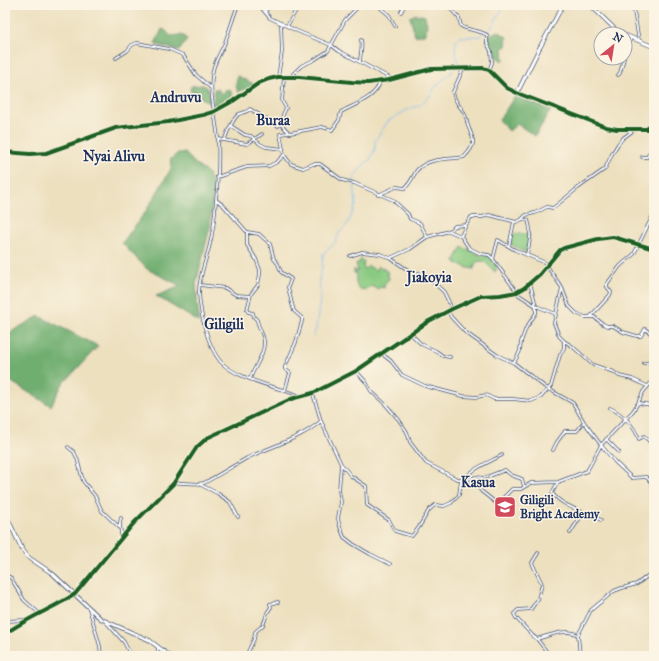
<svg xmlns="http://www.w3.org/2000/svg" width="659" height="661" viewBox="0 0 659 661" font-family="'IM FELL Great Primer',serif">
  <rect width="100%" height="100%" fill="#fcf5e5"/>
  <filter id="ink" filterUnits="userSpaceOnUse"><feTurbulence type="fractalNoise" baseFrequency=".025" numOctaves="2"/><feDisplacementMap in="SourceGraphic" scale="8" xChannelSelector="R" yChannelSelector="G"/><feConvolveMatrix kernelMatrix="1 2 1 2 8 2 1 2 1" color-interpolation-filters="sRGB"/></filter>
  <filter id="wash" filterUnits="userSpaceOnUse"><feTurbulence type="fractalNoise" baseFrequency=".012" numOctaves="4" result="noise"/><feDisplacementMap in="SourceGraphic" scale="16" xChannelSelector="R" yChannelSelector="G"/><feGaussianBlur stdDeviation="0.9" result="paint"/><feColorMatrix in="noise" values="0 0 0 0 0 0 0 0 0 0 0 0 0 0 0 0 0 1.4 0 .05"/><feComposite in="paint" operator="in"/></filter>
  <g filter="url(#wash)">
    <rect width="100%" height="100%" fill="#ede0bf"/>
    <!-- green -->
    <path fill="#8aca81" stroke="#527c70" d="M515,233l7,1 5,-1 2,2 -3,18 -16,-9 1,-8 4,-1z
      M462,247l21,9 3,-2c6,2 9,7 11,13l-2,5 -10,-10 -6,-1 -4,3 -1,5 -6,-1 -12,-5 -1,-3z
      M361,259l3,3 -1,4 2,3 3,-3 8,4 2,-4 9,5 2,8 -4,4 -1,5 -4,-1 -2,2 -7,-3 -4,4 -3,-1 -4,1c-4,-3 -5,-10 -4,-16l-2,-1v-4l2,3 2,-1 -2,-8h3z"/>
    <!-- forest -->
    <path fill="#6fae6f" stroke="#456e66" d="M416,14l9,2 2,8 -1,10 -11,2 -5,-19z
      M162,29l3,1 6,6c7,0 12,-4 16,4l-8,11 -24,-7z
      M498,31l9,6 -1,9 -3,3 1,11h-4l-13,-18 2,-7z
      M237,76l17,8v1l-16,7 -2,-6z
      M203,85c7,3 6,10 7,17h-3l-13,-10 -4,-1 1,-5z
      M214,89h4l4,6 3,-5 5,-1 2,6 -18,13 -1,-1z
      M515,96l36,14 -16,26 -18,-12 -8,7 -10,-11z
      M178,153h7l15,15 7,4 7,13 -4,42 -14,57 3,38 -43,-26 25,-10 -34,-17 -25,-26 24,-32 26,-44 -2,-7z
      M39,316l59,30 -36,39 -11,21 -46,-28v-43z"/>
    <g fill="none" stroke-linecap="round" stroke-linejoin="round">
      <!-- stream -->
      <path stroke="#7cbbf0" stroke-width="1" d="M487,32c8,-5 10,-19 19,-27
        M455,67l3,-5 -3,-14 1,-7 3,-4 22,-1 3,-2
        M313,336l3,-7 4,-30 -1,-21 3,-11 1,-13 12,-11 4,-10 7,-7 4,-7 6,-14 -2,-28 10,-13 6,-4 5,-11v-8l13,-20 19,-11 13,-5 10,-9 5,-9 16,-14 2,-3"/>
    </g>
  </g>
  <g filter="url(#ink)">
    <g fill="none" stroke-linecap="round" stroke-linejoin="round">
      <!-- minor casing -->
      <g stroke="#3a4a6d" stroke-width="3.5">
        <path id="minor" d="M238,5c-5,13 -9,27 -14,40 -4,8 -9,16 -11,25 -5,24 3,46 5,69 1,20 0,41 -2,61 -1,16 -3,33 -7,48 -4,15 -10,29 -10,44 1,21 8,53 21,69 15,18 58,26 80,35
          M259,5l11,13 27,13 34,14 8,6 53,28
          M377,5l12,10 6,11
          M447,5l12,13 2,8c8,5 19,4 26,9v8l4,8 1,12 -3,7
          M633,5l6,36
          M265,12l5,-7
          M401,12l2,-4v-3
          M287,26l8,-14 -3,-6
          M625,54l6,-16
          M116,58l11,-7 5,-6 5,-2 32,6 14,6 13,20 15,13
          M360,62c0,-8 3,-15 1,-22
          M618,75l2,-2 4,-15
          M278,77l4,-25 -1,-29
          M284,77l-2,24 4,7c-6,12 -7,17 4,25l32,-6 10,3 7,-10 2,-8c12,-7 35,-14 39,-30
          M290,77l11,-11 13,-6 14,-9 17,-31 15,-15
          M231,126l14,9 6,1 9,8 6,3 17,2 1,6
          M218,139l29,5 15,-10
          M225,140c0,-4 9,-23 14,-26 4,-2 7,-1 11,-5l28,17 3,-2
          M283,149l-3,-15 8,-1
          M642,157h5l3,-5h4
          M217,177l30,-10 22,-1 8,-4 7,-7 7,9 12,4 10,-4h7l22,16 12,3 39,17 15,14 2,5 10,4 7,14
          M378,195l18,-8 9,1c5,-4 8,-12 12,-18 12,-13 32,-10 47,-13 13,-13 10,-17 4,-31 -1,-5 -2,-11 -5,-15 -5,-8 -8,-8 -10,-19l10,-23
          M216,200l7,5 24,27 12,2 11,10 4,15 4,5 3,8 10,7 -3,8 4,17 2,7 8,7v3l-6,21 -11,25v2l5,4 -5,17
          M522,219l6,1c4,11 2,22 -1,34
          M449,231l6,-5 11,-1 5,-8h11l7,-2 27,7 5,-2 5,-5 9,-2 12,-6 6,1 25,-20 27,-19 7,-15 6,-10 5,-6 11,-8
          M247,232v13l9,14 4,11v4l-2,11 -7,9 -4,16 1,2 5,1 1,4 3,3c1,7 6,13 7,21 1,13 -10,26 -14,38
          M461,236l5,-11
          M509,246l5,-24
          M350,256l12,-4 18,2 10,4 21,14 13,2 20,18 8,17
          M390,258l20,-9 17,-12 22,-6 12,5 8,12 12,6 8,1 4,4 26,36 17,11 20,8
          M493,259l5,-19 17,10 33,14
          M547,266l15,22 7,18 7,7 9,4h9l9,7 4,2h6l10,6 14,4h4l4,-7 9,7
          M200,285l25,3 11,7 14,1
          M448,311l3,6 14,15 32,23 17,8 31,24 28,16 11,19 17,23 14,17 17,16 14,-1c10,7 7,22 8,34
          M590,317l20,-22 1,-3 -4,-5v-3l13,-18 14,-12 20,-41
          M411,334l10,10 15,7 7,5 7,1
          M564,341l8,5 21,19 21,7 5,4 13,3 15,7
          M382,354l9,7 11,14 23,11 38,10 14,1 9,-2 8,4h19l18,2 10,-4 10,-11 9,-31 4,-7v-7l-5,-5 -5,-13 8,-35
          M514,363l6,-12 1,-9 5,-14 10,-15v-7l-6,-23
          M644,363l10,-1
          M356,371l10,11 5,9 15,14 13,15 8,12 3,10 16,21 29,15 22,7 4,6 14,11 3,1 14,-14h9l10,-6 27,-1 29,-11 14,-26 32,-34 5,-8 5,-11 11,-13
          M638,403l14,2
          M610,408c14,7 23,16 29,31l5,-3 10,10
          M321,421l20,43 10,12 15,10 1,19 22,15 6,11 17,5 7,-9 10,-17 6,-5 9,1 7,-3 8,-8 2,-14
          M606,439l13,13
          M68,447l6,5 3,6 6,23 12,15 7,15 17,16
          M553,450l4,-8 8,-11h12l7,-9
          M341,465l-2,25 2,12 -3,16 1,6 5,13 9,7 17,10 20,10
          M464,480l12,-3 8,1 21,-8 6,5 11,4 2,7
          M465,480c3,-10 27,-19 37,-25
          M558,482l-6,11c12,15 32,18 49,27
          M174,483c10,-1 22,2 30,0 15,-8 29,-17 43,-25 23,-11 55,-20 74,-37l-8,-27
          M199,484l18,9 13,9 8,15
          M570,533l13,-20
          M121,537c1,-7 -3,-12 0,-19
          M538,553l-6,10 10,21 -4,15 -7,10 -13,1 -4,4 2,4 17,18 4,3c13,-4 29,-11 41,-4
          M5,574l6,4 13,22 16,14
          M89,608l11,38 1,10
          M5,621l21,-1
          M106,622l18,20 7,14
          M537,639l13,17
          M157,656l1,-9
          M246,656l8,-17 1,-7 8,-7 2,-5 2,-7 4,-6 -1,-3 8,-2
          M580,656l-2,-21 13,-25 23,-19 8,-3 15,-4 17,-13"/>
      </g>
      <!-- tertiary casing -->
      <g stroke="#3a4a6d" stroke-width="4.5">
        <path id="tertiary" d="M590,5l26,25 7,4
          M625,35l29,12
          M517,93l22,-44 24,-44
          M5,152l25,2 16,-1 70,-25 52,-6 35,-7 10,-3 20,-11 26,-18 10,-4 9,-2h21l53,5 16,1 21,-3 42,-11 52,-1 6,2 18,18 10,5 89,34 11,2h30l4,-4 3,-11
          M5,513l17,36 6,8 25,17 48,45 48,21 21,16
          M5,634c22,-16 47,-25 70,-40l59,-71 39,-39 24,-37 10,-9 84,-39 22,-6 43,-22 73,-50 23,-12 29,-13 19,-1 17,-3 7,-4 16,-14 20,-24 4,-2 34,-9 15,-2 41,12"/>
      </g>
      <!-- minor -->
      <use href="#minor" stroke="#fff" stroke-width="2"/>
      <!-- tertiary -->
      <use href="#tertiary" stroke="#fff" stroke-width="3"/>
      <!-- cycleway casing -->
      <g stroke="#fcf5e5" stroke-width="6">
        <path id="cycleway" d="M5,152l25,2 16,-1 70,-25 52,-6 35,-7 10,-3 20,-11 26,-18 10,-4 9,-2h21l53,5 16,1 21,-3 42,-11 52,-1 6,2 18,18 10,5 89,34 11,2h30l4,-4 3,-11
          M5,634c22,-16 47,-25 70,-40l59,-71 39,-39 24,-37 10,-9 84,-39 22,-6 43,-22 73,-50 23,-12 29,-13 19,-1 17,-3 7,-4 16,-14 20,-24 4,-2 34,-9 15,-2 41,12"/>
      </g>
      <!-- cycleway -->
      <use href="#cycleway" stroke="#1b5e20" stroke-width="4"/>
    </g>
  </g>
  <!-- icons -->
  <defs>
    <g id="school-square" transform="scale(1.15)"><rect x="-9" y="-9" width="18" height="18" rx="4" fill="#d1495b" stroke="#fcf5e5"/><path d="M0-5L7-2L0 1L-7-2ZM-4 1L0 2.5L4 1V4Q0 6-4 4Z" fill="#fff"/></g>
  </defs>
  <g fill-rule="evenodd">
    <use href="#school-square" x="505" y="507"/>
  </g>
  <g text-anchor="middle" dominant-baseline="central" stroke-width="3" stroke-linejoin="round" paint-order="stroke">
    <!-- poi labels -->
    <g font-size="12" font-weight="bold" fill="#1b2f5e" stroke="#fcf5e5" text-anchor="start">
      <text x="520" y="500">Giligili<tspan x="520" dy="14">Bright Academy</tspan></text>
    </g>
    <!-- quarter labels -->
    <g font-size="14" font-weight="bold" fill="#1b2f5e" stroke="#fcf5e5">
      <text x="176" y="97">Andruvu</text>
      <text x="273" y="120">Buraa</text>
      <text x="114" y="156">Nyai Alivu</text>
      <text x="429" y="277">Jiakoyia</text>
      <text x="224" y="324">Giligili</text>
      <text x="478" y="482">Kasua</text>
    </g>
  </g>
  <!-- margin -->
  <rect width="659" height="661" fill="none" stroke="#fcf5e5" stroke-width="20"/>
  <!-- north arrow -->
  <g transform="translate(613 46) rotate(30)"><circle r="19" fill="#fcf5e5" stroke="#a2a6af"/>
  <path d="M0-3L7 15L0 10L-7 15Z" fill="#d1495b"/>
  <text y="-6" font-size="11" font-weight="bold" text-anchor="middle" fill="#1b2f5e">N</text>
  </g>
</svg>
